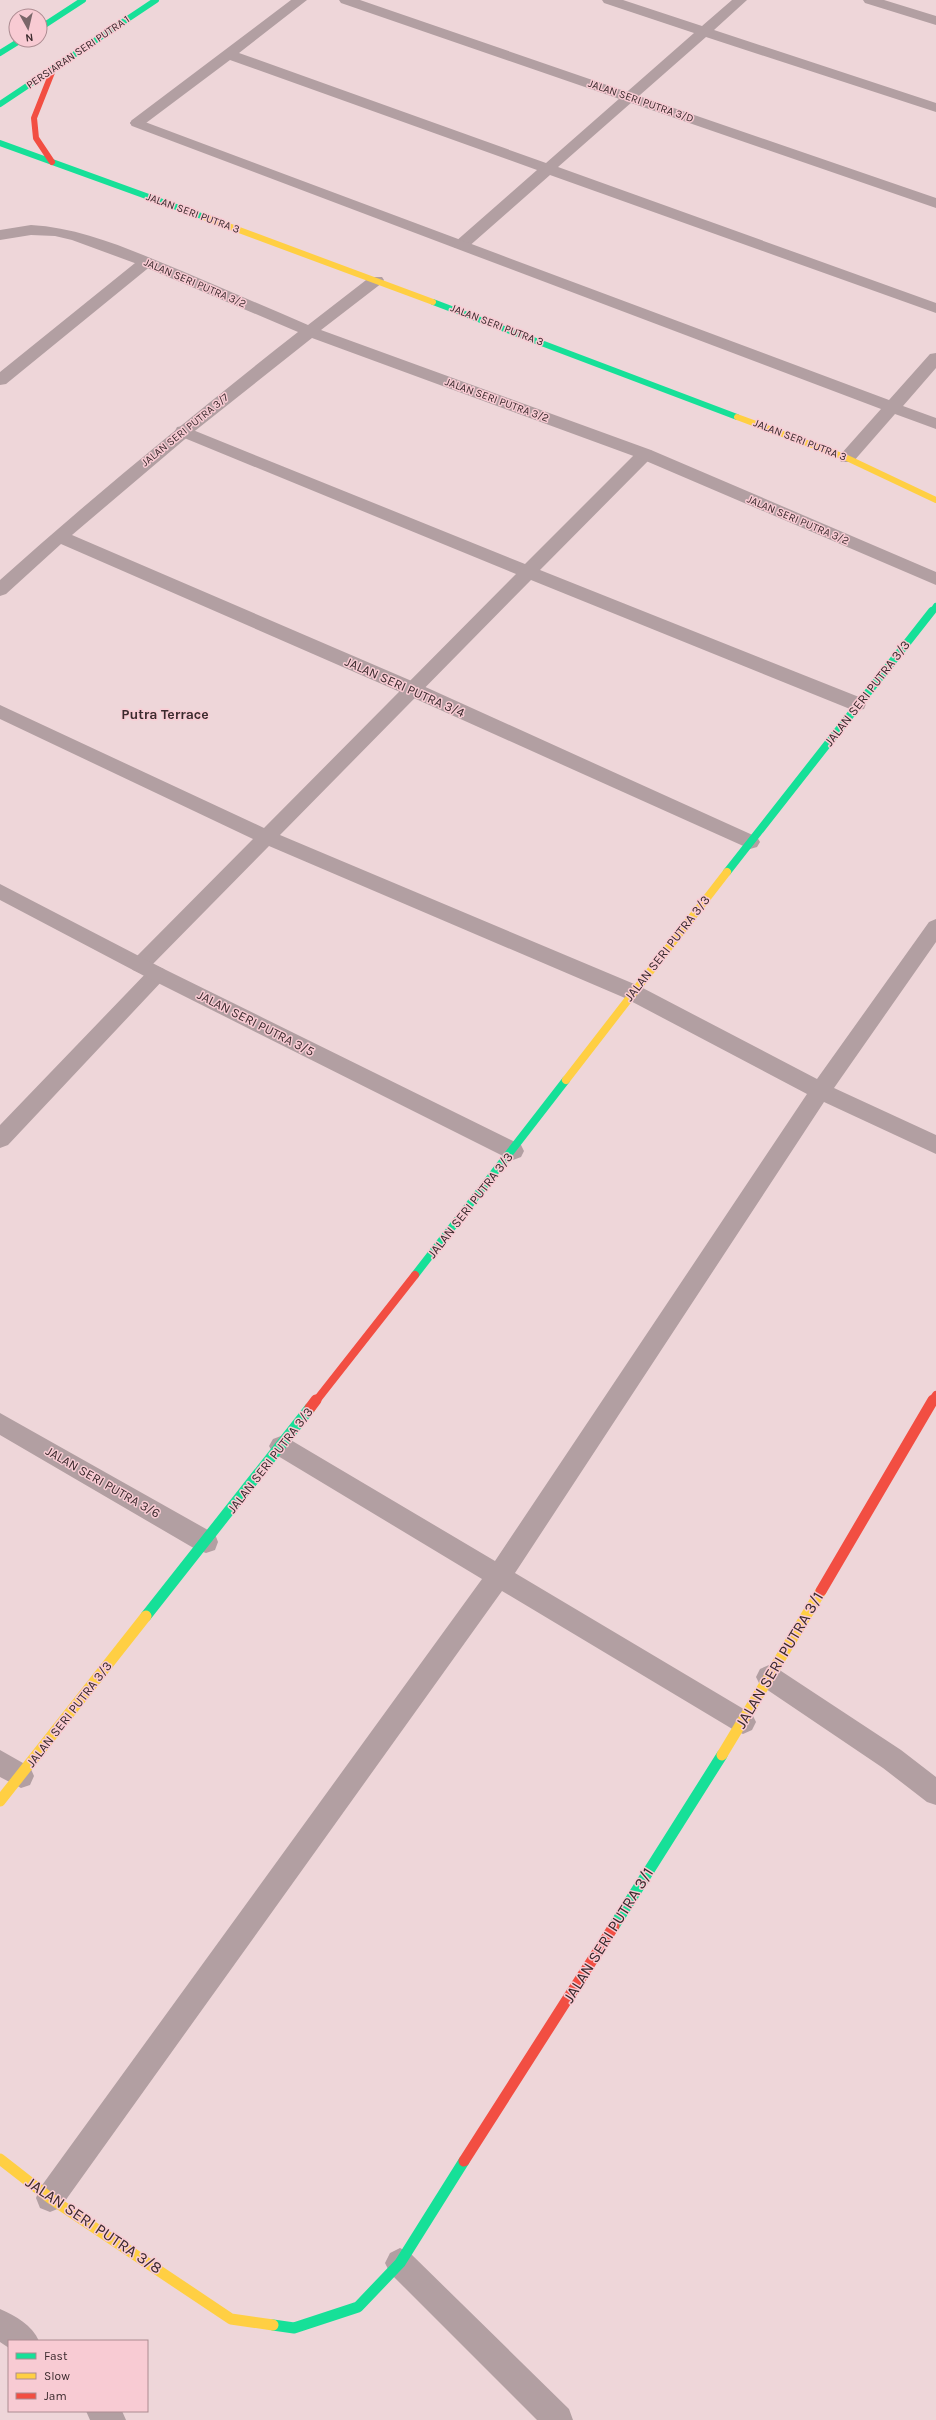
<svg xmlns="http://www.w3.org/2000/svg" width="936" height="2420" viewBox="0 0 936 2420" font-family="Karla,sans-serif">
  <rect width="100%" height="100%" fill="#eed6d9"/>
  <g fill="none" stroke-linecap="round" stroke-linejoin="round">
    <!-- lane -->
    <path fill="#b29fa2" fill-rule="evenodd" d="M291,0h16l-68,53 307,110 148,-130 -90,-30 -2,-3h21l79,26 30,-26h15l-33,30 222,73v9l-230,-75 -148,130 378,136v10l-386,-138 -83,73h-12l-2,-3 2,-3 82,-72 -307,-110 -88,66h-10l-2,-3 2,-3z
      M146,257l8,5 -2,3 -146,119 -6,1v-13l140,-113z
      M183,426l342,138 114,-114h12l2,4 -2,4 -111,112 324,129 2,5 -2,5 -7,1 -7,-1 -319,-129 -251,255 359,151 178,93 112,-157 7,-3v23l-102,146 102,47v19l-112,-52 -309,471 237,141 4,8 -4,8 -9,4 -9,-4 -232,-139 -442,617 -10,4 -10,-4 -4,-10 4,-10 442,-609 -209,-126 -4,-7 4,-7 8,-3 8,3 206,122 312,-467 -182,-96 -356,-152 -122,124 -7,3 -7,-3 -3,-5 3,-5 120,-121 -253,-120v-14l264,123 252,-254 -339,-139 -2,-4 2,-4z
      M157,966l7,3 3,5 -3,5 -156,166 -8,3v-23l150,-156z
      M0,1750l30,17 4,9 -4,9 -9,3 -21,-11z
      M400,2248l10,5 159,156 4,11h-36l-147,-147 -5,-10 5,-10z
      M0,2309c16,7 32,16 39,32h-30v7l-9,-6z
      M86,2411h36l4,9h-36z"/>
    <!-- street -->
    <path fill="#b29fa2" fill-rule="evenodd" d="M339,0h21l576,198v10l-595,-205z
      M863,0h21l52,16v9l-71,-22z
      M137,119l752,281 41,-46 6,-1v15l-33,38 33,12v11l-41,-15 -42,48h-12l-2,-4 2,-4 40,-45 -749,-283 -2,-3 2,-3z
      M31,225c53,3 102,26 151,46 42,18 84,36 126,54l62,-48h12l2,3 -2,3 -61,47 330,120 285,122v13l-297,-127 -327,-120 -121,96 -119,101 349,150 336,152 3,5 -3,5 -7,2 -343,-154 -346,-151 -55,50 -6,2v-16c96,-86 196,-168 298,-248l-158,-67 -68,-25 -17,-4 -24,-1 -31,5v-10z
      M0,884l164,85 357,176 3,6 -3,6 -8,3 -8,-3 -355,-178 -150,-79z
      M0,1413l215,121 3,8 -3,8 -9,3 -9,-3 -197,-115z
      M769,1665l9,4 123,81 35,27v28l-9,-3 -44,-34 -123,-83 -4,-8 4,-8z"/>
    <!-- fast-far2 -->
    <path stroke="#16e098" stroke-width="6" d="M40,28l43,-28
      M0,53l21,-13
      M0,104l156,-104
      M0,143l204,74
      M433,302l304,115
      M932,612l4,-6"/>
    <!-- fast-far1 -->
    <path stroke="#16e098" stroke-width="8" d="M727,872l205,-261
      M415,1275l151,-195"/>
    <!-- fast -->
    <path stroke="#16e098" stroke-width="11" d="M146,1616l164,-208
      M614,1926l108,-171
      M273,2325l21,3 64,-21 42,-44 64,-102"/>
    <!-- slow-far2 -->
    <path stroke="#ffcf43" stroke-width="6" d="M204,217l229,85
      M737,417l110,41 89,42"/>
    <!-- slow-far1 -->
    <path stroke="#ffcf43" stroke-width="8" d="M566,1080l161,-208"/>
    <!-- slow -->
    <path stroke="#ffcf43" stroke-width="11" d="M722,1755l99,-164
      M0,1801l146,-185
      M0,2159l50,39 181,121 42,6"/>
    <!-- jam-far2 -->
    <path stroke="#f24e42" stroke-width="6" d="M52,162l-16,-24 -2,-20 19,-48"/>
    <!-- jam-far1 -->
    <path stroke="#f24e42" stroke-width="8" d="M316,1401l99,-126
      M932,1401l4,-6"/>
    <!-- jam -->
    <path stroke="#f24e42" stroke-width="11" d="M310,1408l6,-8
      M821,1591l112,-191
      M464,2161l150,-235"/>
  </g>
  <g text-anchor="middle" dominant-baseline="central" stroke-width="3" stroke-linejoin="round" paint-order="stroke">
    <!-- far-street labels -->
    <g font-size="11" fill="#3b2a2d" stroke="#f8cbd3">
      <text transform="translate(78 52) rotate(-34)">PERSIARAN SERI PUTRA 1</text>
      <text transform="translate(641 101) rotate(19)">JALAN SERI PUTRA 3/D</text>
      <text transform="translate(193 213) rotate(20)">JALAN SERI PUTRA 3</text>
      <text transform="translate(195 283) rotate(23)">JALAN SERI PUTRA 3/2</text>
      <text transform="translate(497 325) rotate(21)">JALAN SERI PUTRA 3</text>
      <text transform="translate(497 400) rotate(20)">JALAN SERI PUTRA 3/2</text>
      <text transform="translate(185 430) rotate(-39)">JALAN SERI PUTRA 3/7</text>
      <text transform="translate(800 440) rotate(21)">JALAN SERI PUTRA 3</text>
      <text transform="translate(798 520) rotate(23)">JALAN SERI PUTRA 3/2</text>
    </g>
    <!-- street labels -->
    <g font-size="13" fill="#3b2a2d" stroke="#f8cbd3">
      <text transform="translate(405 687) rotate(24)">JALAN SERI PUTRA 3/4</text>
      <text transform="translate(867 693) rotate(-52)">JALAN SERI PUTRA 3/3</text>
      <text transform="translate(667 948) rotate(-52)">JALAN SERI PUTRA 3/3</text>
      <text transform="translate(256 1023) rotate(27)">JALAN SERI PUTRA 3/5</text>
      <text transform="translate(470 1205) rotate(-52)">JALAN SERI PUTRA 3/3</text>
      <text transform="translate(270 1460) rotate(-52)">JALAN SERI PUTRA 3/3</text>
      <text transform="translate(103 1482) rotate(30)">JALAN SERI PUTRA 3/6</text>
      <text transform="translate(69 1714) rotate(-52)">JALAN SERI PUTRA 3/3</text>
    </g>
    <!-- neighbourhood labels -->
    <g font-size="14" font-weight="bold" fill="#3b2a2d" stroke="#f8cbd3">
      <text x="165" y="714">Putra Terrace</text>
    </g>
    <!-- near-street labels -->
    <g font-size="16" fill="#3b2a2d" stroke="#f8cbd3">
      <text transform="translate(779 1660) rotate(-59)">JALAN SERI PUTRA 3/1</text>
      <text transform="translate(608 1935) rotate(-58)">JALAN SERI PUTRA 3/1</text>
      <text transform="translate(94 2225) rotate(34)">JALAN SERI PUTRA 3/8</text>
    </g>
  </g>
  <!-- legend -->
  <rect x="8" y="2340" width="140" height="72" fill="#f8cbd3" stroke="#ac8b91"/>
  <rect x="16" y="2353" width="20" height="6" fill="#16e098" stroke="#ac8b91"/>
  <text x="44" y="2360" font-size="12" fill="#3b2a2d">Fast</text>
  <rect x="16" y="2373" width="20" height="6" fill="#ffcf43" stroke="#ac8b91"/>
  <text x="44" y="2380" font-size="12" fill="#3b2a2d">Slow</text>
  <rect x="16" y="2393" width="20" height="6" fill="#f24e42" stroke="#ac8b91"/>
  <text x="44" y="2400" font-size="12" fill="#3b2a2d">Jam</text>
  <!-- north arrow -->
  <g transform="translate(28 28) rotate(172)"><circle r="19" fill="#f8cbd3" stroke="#ac8b91"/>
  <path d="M0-3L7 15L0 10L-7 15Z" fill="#7a6669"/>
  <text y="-6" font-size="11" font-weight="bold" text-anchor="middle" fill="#3b2a2d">N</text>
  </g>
</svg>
